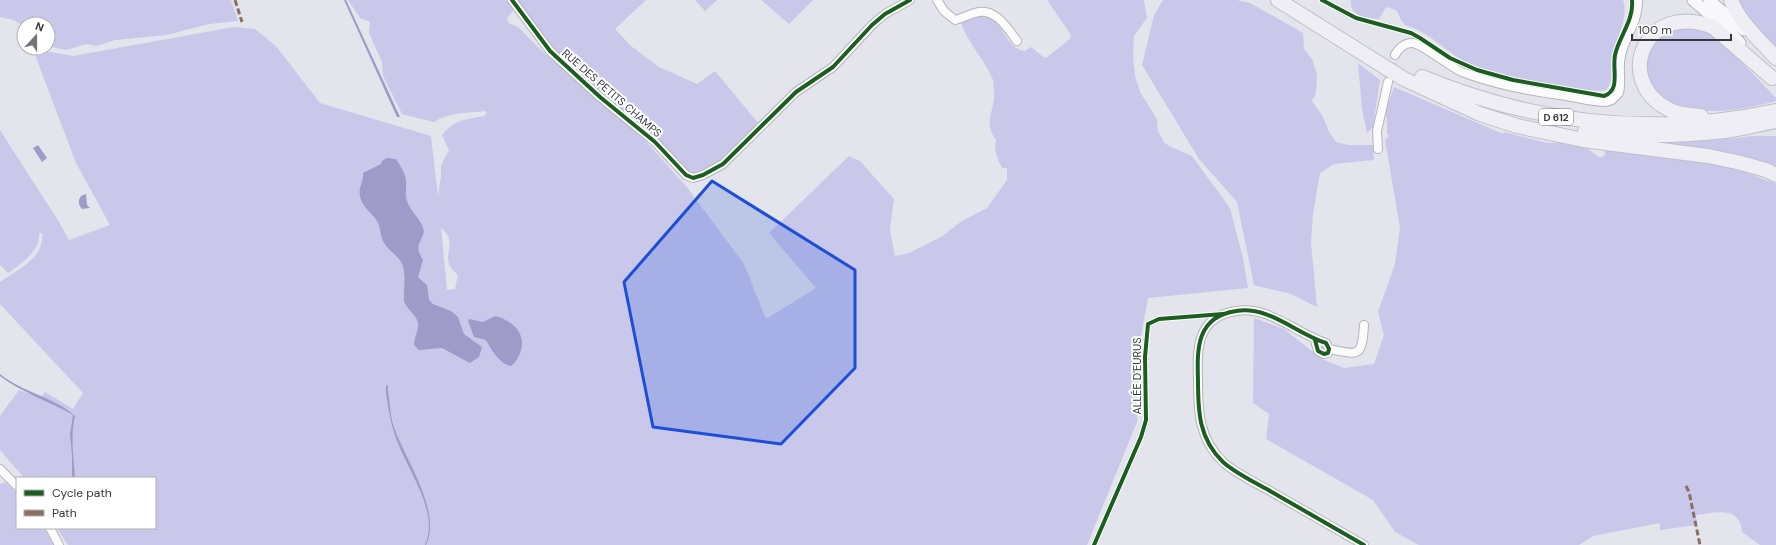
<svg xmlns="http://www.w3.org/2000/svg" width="1776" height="545" viewBox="0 0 1776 545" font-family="'DM Sans',sans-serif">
  <rect width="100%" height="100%" fill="#e4e4ec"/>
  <!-- green -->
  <path fill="#cac8ea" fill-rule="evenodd" d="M0,0h231l7,21 -29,3 -42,11 -52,5 -18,6 -11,-2 -20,6 -18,-4v-22h-24v3l-10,-7 -14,-3z
    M348,0h159l7,10 -7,8 2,5 9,4 25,25 90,75 53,59 58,78 22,55 50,-31 -47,-55 80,-77 11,5 34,38 -4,31 5,26 14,-3 32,-16 21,-16 25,-13 20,-28v-12h-5c-5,-10 -8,-17 -6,-28 -14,-20 0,-29 -2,-50 -1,-4 0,-7 -1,-10 -7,-19 -25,-36 -32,-57 2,-4 6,-4 10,-6 31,-11 31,32 54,34l6,-4 11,9 4,2 24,-19 1,-4 -24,-35h97l3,18 -13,18 -1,19 2,21 5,16 17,27 1,12 6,11 5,4 23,10 38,52 13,50 5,30 -100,10 -8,44 -3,80 -50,123h-1019l-11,-17h98v-50h-131l-24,-28v-34l19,-26 21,8 5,-6 28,17 10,-16 -83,-89v-22c17,-12 45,-24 42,-49h-3c1,19 -17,30 -31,40l-8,-8v-135l59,92 10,18 41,-15 -34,-62 -42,-111 11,-1 28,5 161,-29 21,2 21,17 44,57 111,33 7,60 3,-20v-11l8,-15 -7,-15c13,-16 23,-15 42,-19l3,-3 -2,-2c-17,2 -36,1 -51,11l-32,-8 -19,-38 -1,-14 -13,-29 1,-11 -10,-4zM441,228c21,17 -6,29 17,47l-3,14 -8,1z
    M515,0h131l-31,29 16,17 28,21 38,17 18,-13 45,54 -41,39 -25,11 -7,-3 -134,-121z
    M695,0h22l-12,11z
    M761,0h52l-24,24z
    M1163,0h74l13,3 53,30 1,16 8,10 5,15 -1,19 -4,8 10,14 7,17 7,10 12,3h25l1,15 -40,4 -14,9 -7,41 -2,28 6,65 -26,-13 -37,-9 -17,-83 -38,-43 -57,-94 12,-50z
    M1351,0h272c7,22 -11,42 -12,64 0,9 2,19 -5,26 -25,5 -117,-16 -141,-28 -21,-12 -36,-30 -60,-37 -10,-10 -1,-14 -19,-18l-7,12c-13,-2 -30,-2 -28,-19z
    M1737,0h39v51l-18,-19z
    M1674,24l41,10 61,64v3c-31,8 -69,16 -100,4 -4,-1 -9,-2 -12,-4 -7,-7 -13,-16 -16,-26 -6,-25 9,-37 26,-51z
    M1358,63l22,17 -7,47 -6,6 -5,-24z
    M1394,87l109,47 1,-2 43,11h16l15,3 10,3 12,9 5,-3v-4l6,-3 15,5 103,13 47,18v361h-16l-18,-13c-2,-27 -28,-19 -46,-17l1,10 -37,5v-7l-67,13 -14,9h-160l-24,-13 -22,-32 -107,-61 3,-25 -16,-11 1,-85 30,11 38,30 22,9 30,-4 10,-29 -6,-23 17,-48 5,-36 -15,-88 4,-4 -2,-2v-16l-2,-6z
    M1752,136h24v30l-20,-7h-9l-129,-20c45,2 90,4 134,-3z
    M5,482l12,11v35h27l9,17h-53v-61z"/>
  <!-- water -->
  <path fill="#9f9ac8" d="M344,0h2l54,117h-3z
    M38,145l9,13 -5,4 -9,-14z
    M387,158l9,1c3,5 8,12 9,17 3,8 -1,18 2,25 4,12 15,18 17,31 -4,13 -10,13 -1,28l-5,17 9,8 2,15 4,4 18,7 7,6 6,17 18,13 -3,10 -9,6 -28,-15 -23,2 -5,-5c0,-8 5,-14 4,-22 -2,-9 -11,-13 -14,-22 -1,-13 4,-31 -5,-42 -5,-6 -12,-10 -16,-18 -3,-6 -2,-13 -6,-20 -5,-8 -16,-15 -17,-25 -2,-8 4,-15 3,-23l18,-9 1,-3z
    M86,194l1,11 3,3 -8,1c-4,-4 -4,-9 -1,-13z
    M495,316c17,4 33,18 25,37 -2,5 -4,9 -9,13 -12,-2 -20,-17 -25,-26l-12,-3 -6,-16 1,-2 14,3z
    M0,374c22,18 54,23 75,42 -5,21 -1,41 0,62h-3v-22l-2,-22 3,-19c-24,-14 -51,-22 -73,-39z
    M388,385v6c2,12 2,27 7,39 11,30 47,82 31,115h-1c16,-35 -22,-80 -31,-113 -4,-12 -6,-26 -8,-39v-7z"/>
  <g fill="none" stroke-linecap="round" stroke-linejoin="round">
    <!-- street-tunnel -->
    <path stroke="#c1c1c9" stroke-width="8" stroke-dasharray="8 4" stroke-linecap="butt" d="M1388,82l7,-27"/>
    <!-- street casing -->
    <g stroke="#b4b4ba" stroke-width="10">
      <path id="street" d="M512,0l38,51 50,46 55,45 31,33 7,3 10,-3 20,-11 73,-72 37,-25 39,-42 13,-11 25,-14
        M937,0l7,11 11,9c8,-2 17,-7 24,-8 17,-3 29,17 38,29
        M1395,55c4,-7 9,-12 17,-12 9,0 38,24 50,29 34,13 69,19 104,24 13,2 26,6 40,6l6,-2 7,-7c3,-13 -1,-25 2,-37 4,-20 18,-35 17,-56
        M1378,149l-1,-18 11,-49
        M1315,340l3,11 6,3 4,-1 1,-4 -3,-6c-29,-9 -58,-38 -90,-32 -40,6 -39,38 -38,70 0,31 1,58 25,81 12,11 33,21 47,29 31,18 63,36 94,54
        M1329,349c30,6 33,9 35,-24
        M0,469l17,17
        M50,528l9,17"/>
    </g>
    <!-- secondary casing -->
    <g stroke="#b4b4ba" stroke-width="13">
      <path id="secondary" d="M1693,0l35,30 12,13
        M1709,0l35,30"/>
    </g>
    <!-- highway casing -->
    <g stroke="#bfbfc9" stroke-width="16">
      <path id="highway" d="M1278,0l126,79 76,35 37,12 66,14 125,16 29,6 29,8 10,5
        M1731,0c8,22 30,41 45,58
        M1422,77c115,48 232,60 354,34
        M1701,116c-11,-1 -23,-1 -33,-7 -56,-30 -22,-109 45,-82l59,51
        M1585,131c45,6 94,5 140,0 17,-2 34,-7 51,-10"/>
    </g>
    <!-- street -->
    <use href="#street" stroke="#fbfbfc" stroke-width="8"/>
    <!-- secondary -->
    <use href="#secondary" stroke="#f8f8fa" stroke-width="11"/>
    <!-- highway -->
    <use href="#highway" stroke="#eeeef4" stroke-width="14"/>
    <!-- quiet -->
    <path stroke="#8d6e63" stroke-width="3" stroke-dasharray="6 3" stroke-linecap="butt" d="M235,0l7,22
      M1686,486l3,6 11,53"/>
    <!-- cycleway casing -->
    <g stroke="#fff" stroke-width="6">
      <path id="cycleway" d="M512,0l38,51 50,46 55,45 31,33 7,3 10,-3 20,-11 73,-72 37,-25 39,-42 13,-11 25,-14
        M1322,0l34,18 55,15 9,5 30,20 27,12 36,10 91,16c17,-6 8,-26 11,-41 4,-19 19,-34 17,-55
        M1315,340l3,11 6,3 4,-1 1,-4 -3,-6c-29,-9 -58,-38 -90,-32 -40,6 -39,38 -38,70 0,31 1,58 25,81 12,11 33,21 47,29 31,18 63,36 94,54
        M1094,545l47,-108 5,-17 -1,-63 3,-33 11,-5 64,-5"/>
    </g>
    <!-- cycleway -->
    <use href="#cycleway" stroke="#1b5e20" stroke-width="4"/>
  </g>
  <!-- marked area -->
  <path fill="#1d4ed8" fill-opacity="0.2" stroke="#1d4ed8" stroke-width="3" stroke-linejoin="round" d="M712,181l143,89v98l-74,76 -128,-17 -29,-145z"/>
  <g text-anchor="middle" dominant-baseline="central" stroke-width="4" stroke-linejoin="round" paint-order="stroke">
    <!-- shield labels -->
    <rect fill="#fff" stroke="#737277" stroke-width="1" x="1539" y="109" width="34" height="16" rx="3"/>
    <g font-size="10" font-weight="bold" fill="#37363d">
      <text x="1556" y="117">D 612</text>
    </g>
    <!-- street labels -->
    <g font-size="11" fill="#37363d" stroke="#fff">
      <text transform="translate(612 93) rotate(41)">RUE DES PETITS CHAMPS</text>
      <text transform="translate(1137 376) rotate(-90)">ALLÉE D'EURUS</text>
    </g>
  </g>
  <!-- legend -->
  <rect x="16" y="477" width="140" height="52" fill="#ffffff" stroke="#afafb1"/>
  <rect x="24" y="490" width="20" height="6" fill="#1b5e20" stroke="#afafb1"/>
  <text x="52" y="497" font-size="12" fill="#37363d">Cycle path</text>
  <rect x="24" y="510" width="20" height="6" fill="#8d6e63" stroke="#afafb1"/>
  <text x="52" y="517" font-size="12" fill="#37363d">Path</text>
  <!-- north arrow -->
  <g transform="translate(36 36) rotate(21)"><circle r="19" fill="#ffffff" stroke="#afafb1"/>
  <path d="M0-3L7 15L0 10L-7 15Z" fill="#74737a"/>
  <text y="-6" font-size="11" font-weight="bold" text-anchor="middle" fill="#37363d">N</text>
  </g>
  <!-- scale -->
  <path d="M1632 34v6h99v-6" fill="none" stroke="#37363d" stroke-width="2"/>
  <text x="1638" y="34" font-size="12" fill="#37363d" stroke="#ffffff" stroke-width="3" paint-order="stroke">100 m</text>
</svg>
